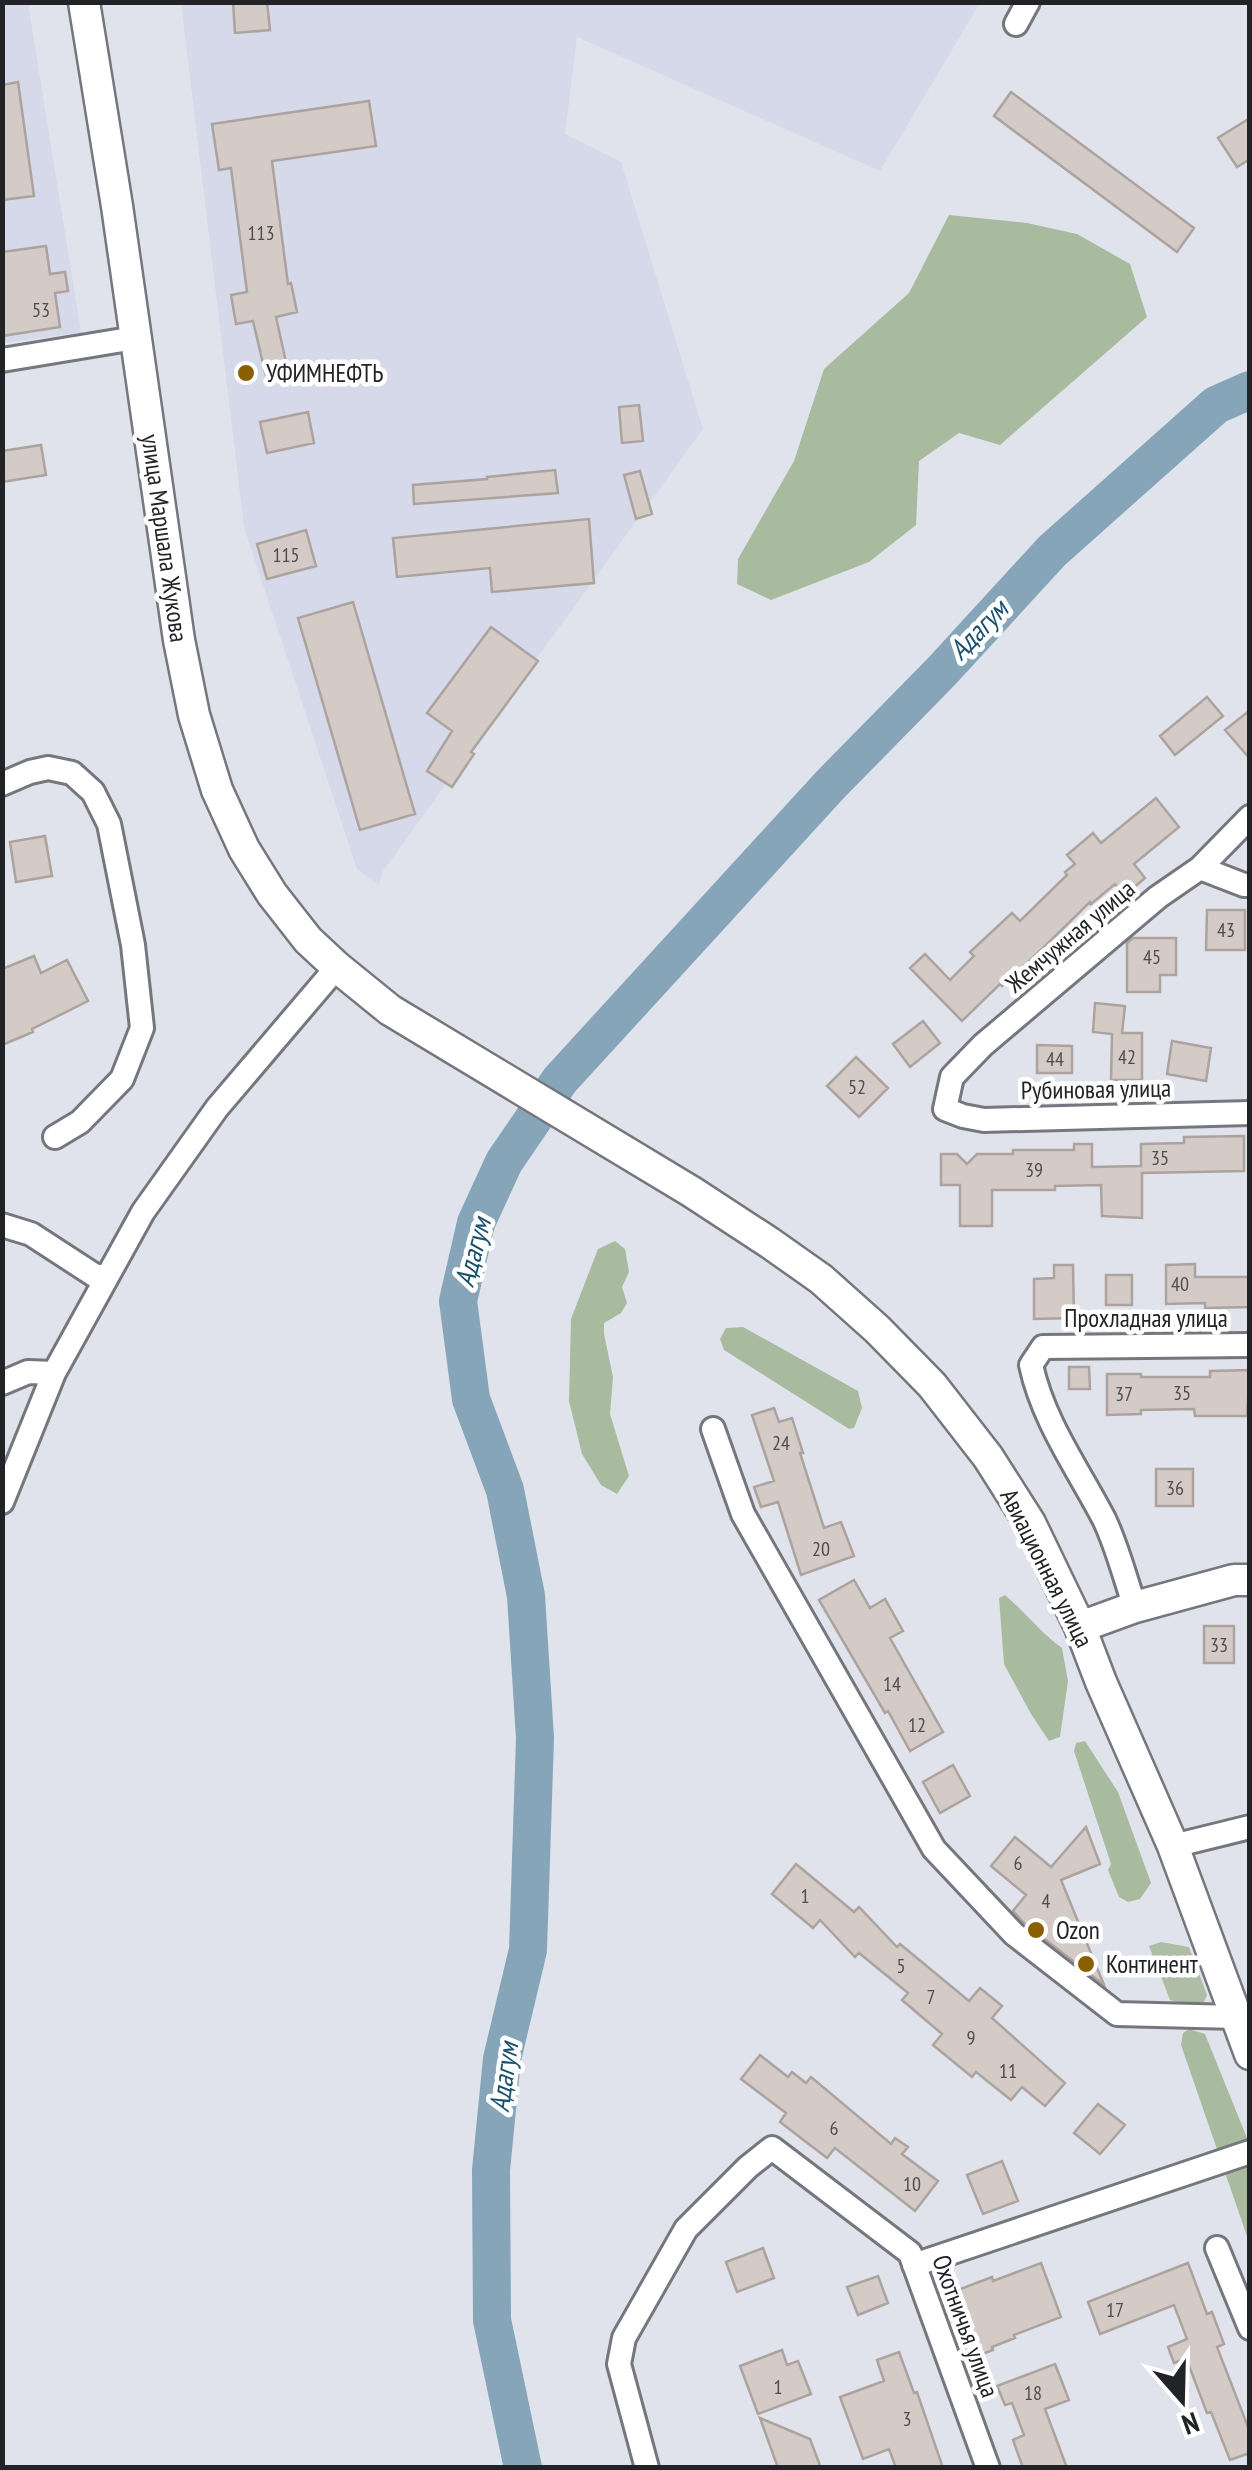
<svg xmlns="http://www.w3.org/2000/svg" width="1252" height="2470" viewBox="0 0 1252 2470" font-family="'PT Sans Narrow',sans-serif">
  <rect width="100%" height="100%" fill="#e1e3ec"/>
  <!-- built -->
  <path fill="#d6d9e9" d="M3,3h25l53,329 -78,11z
    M181,3h799l-100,168 -303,-134 -12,97 56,28 82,267 -320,442 -4,14 -22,-16 -113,-342z"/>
  <!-- green -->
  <path fill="#aebda6" d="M1161,1942l28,5 18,48 -3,7 -13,4 -21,-6 -21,-54z"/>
  <!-- forest -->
  <path fill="#a9bb9f" d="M949,215l78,8 50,11 53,30 17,53 -147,128 -41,-12 -40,28 -3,64 -47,37 -98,38 -34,-16 1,-25 56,-98 30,-92 85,-76z
    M615,1241l10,8 4,23 -7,15 5,16 -6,10 -17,10v11l9,43 -3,37 19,62 -12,18 -16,-9 -19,-31 -13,-53 2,-82 27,-70z
    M743,1327l115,64 4,17 -8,20 -5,1 -125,-79 -4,-11 6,-11z
    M1005,1595c20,17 36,38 57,53l6,33 -8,56 -11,4 -18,-27 -27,-50 -5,-66z
    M1085,1741l33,51 33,91 -11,16 -12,3 -9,-5 -11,-27 3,-6 -37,-113 2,-8z
    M1189,2029l16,5 44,109v99l-68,-197 2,-12z"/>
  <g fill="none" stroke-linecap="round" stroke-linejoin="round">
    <!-- river -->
    <path stroke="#86a5b9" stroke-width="38" d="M523,2468l-31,-148 -1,-150 11,-111 26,-109 7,-212 -9,-142 -21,-106 -34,-91 -13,-98 18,-78 28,-61 56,-82 270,-295 111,-113 111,-121 164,-146 34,-15"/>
  </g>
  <!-- building -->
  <path fill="#d4cbc7" stroke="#aca39f" stroke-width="2.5" d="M233,2h34l3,28 -35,3z
    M18,82l16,114 -32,4v-115z
    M1011,92l183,136 -17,24 -183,-136z
    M369,101l7,45 -104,15 16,123 3,-1 6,29 -21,5 12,54 -22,5 -13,-55 -17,3 -5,-29 16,-3 -16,-124 -12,2 -7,-46z
    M1250,118v41l-13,8 -19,-29z
    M46,246l4,28 15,-2 3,19 -13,2 5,34 -58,9v-84z
    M639,405l4,36 -21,2 -3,-36z
    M308,412l6,31 -47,10 -7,-31z
    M41,445l5,30 -44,7v-31z
    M555,470l3,23 -144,11 -1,-19 74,-6v-2z
    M640,471l12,43 -16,5 -12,-44z
    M589,519l5,64 -102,9 -2,-24 -93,9 -4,-39z
    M306,530l10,36 -49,13 -10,-35z
    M353,602l62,212 -55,16 -62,-212z
    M491,627l47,34 -67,91 3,2 -22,33 -25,-16 25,-40 -25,-18z
    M1207,697l16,19 -48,39 -15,-19z
    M1250,710v49l-25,-29z
    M1156,798l23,29 -45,37 11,14 -21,18 -9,-12 -24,20 -1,-2 -50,49 -38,35 -2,-2 -38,37 -52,-53 15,-14 25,26 24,-24 -4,-4 42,-39 8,8 47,-46 -2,-3 10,-8 -8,-9 26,-22 8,10z
    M45,836l7,40 -36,6 -6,-40z
    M1207,910h38v40h-39z
    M1133,938h43v37h-16v17h-33v-49z
    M34,956l7,17 26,-13 21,41 -56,28 1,3 -31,13v-76z
    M1095,1003l30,3 -3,27h20v47h-31l1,-46 -19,-2z
    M923,1021l17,22 -30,24 -17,-23z
    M1172,1041l39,7 -5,33 -39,-7z
    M1037,1045l35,1v27h-35z
    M856,1057l32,31 -29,29 -32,-31z
    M1244,1136v35l-102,2v45l-40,-2 -1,-31 -46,1v4h-63v36h-32v-41h-19v-31h16l10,10 10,-10h36v-4h61v-6h18v23l49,-1v-22l43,-1v-6z
    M1195,1264v13h55v30l-45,1v-5l-39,1v-39z
    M1054,1265h19l1,53 -40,1v-40l20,-1z
    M1106,1275h26v30h-26z
    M1069,1367h20l1,22h-21z
    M1250,1370l-3,46h-52l-1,-7 -53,1v4l-34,1v-41h34v3h69v-6z
    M774,1408l5,14 13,-4 11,35h-3l24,75 17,-6 13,34 -53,19 -23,-73 -17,5 -7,-20 20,-6 -22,-66z
    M1156,1469h37v37h-37z
    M854,1580l16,28 15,-9 18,32 -13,7 53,94 -33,19 -22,-40 -3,2 -66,-113z
    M1204,1626h30v37h-30z
    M953,1765l17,31 -30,17 -17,-31z
    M1086,1827l14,37 -39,16 43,105 -80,-62 -11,-12 13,-16 -35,-29 24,-29 36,30z
    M796,1864l58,48 5,-5 38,40 3,-3 69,57 11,-13 22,18 -10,12 73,65 -20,23 -23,-19 -11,13 -35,-28 -4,5 -39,-32 9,-11 -40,-34 6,-7 -49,-40 -4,4 -35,-37 -7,8 -41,-34z
    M760,2055l28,22 4,-5 14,11 5,-6 80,67 4,-6 13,9 -6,7 36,27 -23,30 -80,-63 -8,10 -47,-36 6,-9 -45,-34z
    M1098,2104l27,21 -25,29 -26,-21z
    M1002,2161l16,40 -35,13 -16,-39z
    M763,2248l11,30 -37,14 -11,-30z
    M1041,2263l20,54 -47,18 1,3 -23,9 1,3 -23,9 -12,-31 13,-4 -13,-34 34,-13 1,4z
    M1188,2263l19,51 5,-2 12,32 -7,3 33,85v21l-20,7 -19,-48 -4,1 -21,-55 -12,5 -6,-16 19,-8 -13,-34 -74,29 -12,-32z
    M878,2276l10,27 -30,12 -11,-28z
    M782,2350l5,15 11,-4 13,33 -53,20 -18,-48z
    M899,2352l15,41 3,-1 26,76h-47l-7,-19 -26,10 -23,-62 44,-16 -7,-21z
    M1055,2364l14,36 -24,9 22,59h-44l-10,-28 11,-5 -12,-32 -7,2 -8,-19z
    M760,2418l50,21 11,29h-43z"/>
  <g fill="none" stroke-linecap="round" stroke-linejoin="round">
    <!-- minor casing -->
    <g stroke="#75767e" stroke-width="28">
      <path id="minor" d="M1016,24l12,-22
        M2,360l133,-22
        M2,784l28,-12 18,-4 24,5 21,19 16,32 24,121 9,83 -20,51 -42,43 -25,15
        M1250,817l-50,51 -42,29 -175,148 -31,32 -7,32 18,7 21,4 266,-7
        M1200,868l44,17h6
        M2,1225l29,9 63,41 12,2
        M2,1383l26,-11 26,1
        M713,1429l30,85 191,335 80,85 103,80 119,3
        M2,1502l52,-129 89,-161 74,-104 120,-141
        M1135,1607c-10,-29 -18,-61 -31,-88 -26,-50 -61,-98 -73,-154l12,-18 207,-2
        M1173,1846l77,-19
        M1217,2248l33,80
        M914,2265l336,-113
        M647,2468l-28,-104 5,-26 62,-109 62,-62 24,-19 138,105 78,215"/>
    </g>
    <!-- major casing -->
    <g stroke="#75767e" stroke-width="35">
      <path id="major" d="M84,2l33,204 62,434 15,75 23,75 27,59 28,45 36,46 29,27 53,43 302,182 78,51 51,36 56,50 55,56 56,72 42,66 50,104 21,55 72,164 77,208
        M1080,1627l55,-20 99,-27h16"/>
    </g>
    <!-- minor -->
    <use href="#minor" stroke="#fff" stroke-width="22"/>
    <!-- major -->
    <use href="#major" stroke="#fff" stroke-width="30"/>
  </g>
  <!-- markers -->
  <g fill="#8a5f00" stroke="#fff" stroke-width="4">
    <circle cx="246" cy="373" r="10"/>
    <circle cx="1036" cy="1930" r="10"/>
    <circle cx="1086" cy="1964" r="10"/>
  </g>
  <g text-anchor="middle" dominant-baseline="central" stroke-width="9" stroke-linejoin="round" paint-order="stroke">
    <!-- number labels -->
    <g font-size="20" fill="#4e4d4e">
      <text x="261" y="233">113</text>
      <text x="41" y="310">53</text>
      <text x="286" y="555">115</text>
      <text x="1226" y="930">43</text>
      <text x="1152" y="957">45</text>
      <text x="1127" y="1057">42</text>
      <text x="1055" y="1059">44</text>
      <text x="857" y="1087">52</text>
      <text x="1160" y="1158">35</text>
      <text x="1034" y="1170">39</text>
      <text x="1180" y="1284">40</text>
      <text x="1182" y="1393">35</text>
      <text x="1124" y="1394">37</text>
      <text x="781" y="1443">24</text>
      <text x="1175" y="1488">36</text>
      <text x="821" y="1549">20</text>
      <text x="1219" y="1645">33</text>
      <text x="892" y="1684">14</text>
      <text x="917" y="1725">12</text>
      <text x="1018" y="1863">6</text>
      <text x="805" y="1896">1</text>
      <text x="1046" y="1901">4</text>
      <text x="901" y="1966">5</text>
      <text x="931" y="1997">7</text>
      <text x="971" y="2038">9</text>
      <text x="1008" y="2071">11</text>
      <text x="834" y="2128">6</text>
      <text x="912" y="2184">10</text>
      <text x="1115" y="2310">17</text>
      <text x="778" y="2387">1</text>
      <text x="1033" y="2393">18</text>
      <text x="907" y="2419">3</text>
    </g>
    <!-- poi labels -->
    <g font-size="25" fill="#222326" stroke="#fff" text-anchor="start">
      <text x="266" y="373">УФИМНЕФТЬ</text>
      <text x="1056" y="1930">Ozon</text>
      <text x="1106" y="1964">Континент</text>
    </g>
    <!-- street labels -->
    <g font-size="25" fill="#222326" stroke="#fff">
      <text transform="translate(165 538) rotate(82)">улица Маршала Жукова</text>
      <text transform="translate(1070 936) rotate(-40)">Жемчужная улица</text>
      <text transform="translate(1096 1089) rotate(-1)">Рубиновая улица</text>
      <text x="1146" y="1318">Прохладная улица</text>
      <text transform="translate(1047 1568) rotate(63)">Авиационная улица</text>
      <text transform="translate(966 2326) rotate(70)">Охотничья улица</text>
    </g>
    <!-- water labels -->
    <g font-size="28" font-style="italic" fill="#184f6c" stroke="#fff">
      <text transform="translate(978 629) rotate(-46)">Адагум</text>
      <text transform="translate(472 1252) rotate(-75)">Адагум</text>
      <text transform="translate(503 2077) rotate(-82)">Адагум</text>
    </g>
  </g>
  <!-- border -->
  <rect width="1252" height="2470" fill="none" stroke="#222326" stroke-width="10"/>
  <!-- north arrow -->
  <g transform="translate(1182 2400) rotate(160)" stroke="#ffffff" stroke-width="8" paint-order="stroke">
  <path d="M0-8L18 38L0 25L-18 38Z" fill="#222326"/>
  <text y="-15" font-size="28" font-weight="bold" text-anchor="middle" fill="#222326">N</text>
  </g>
</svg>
